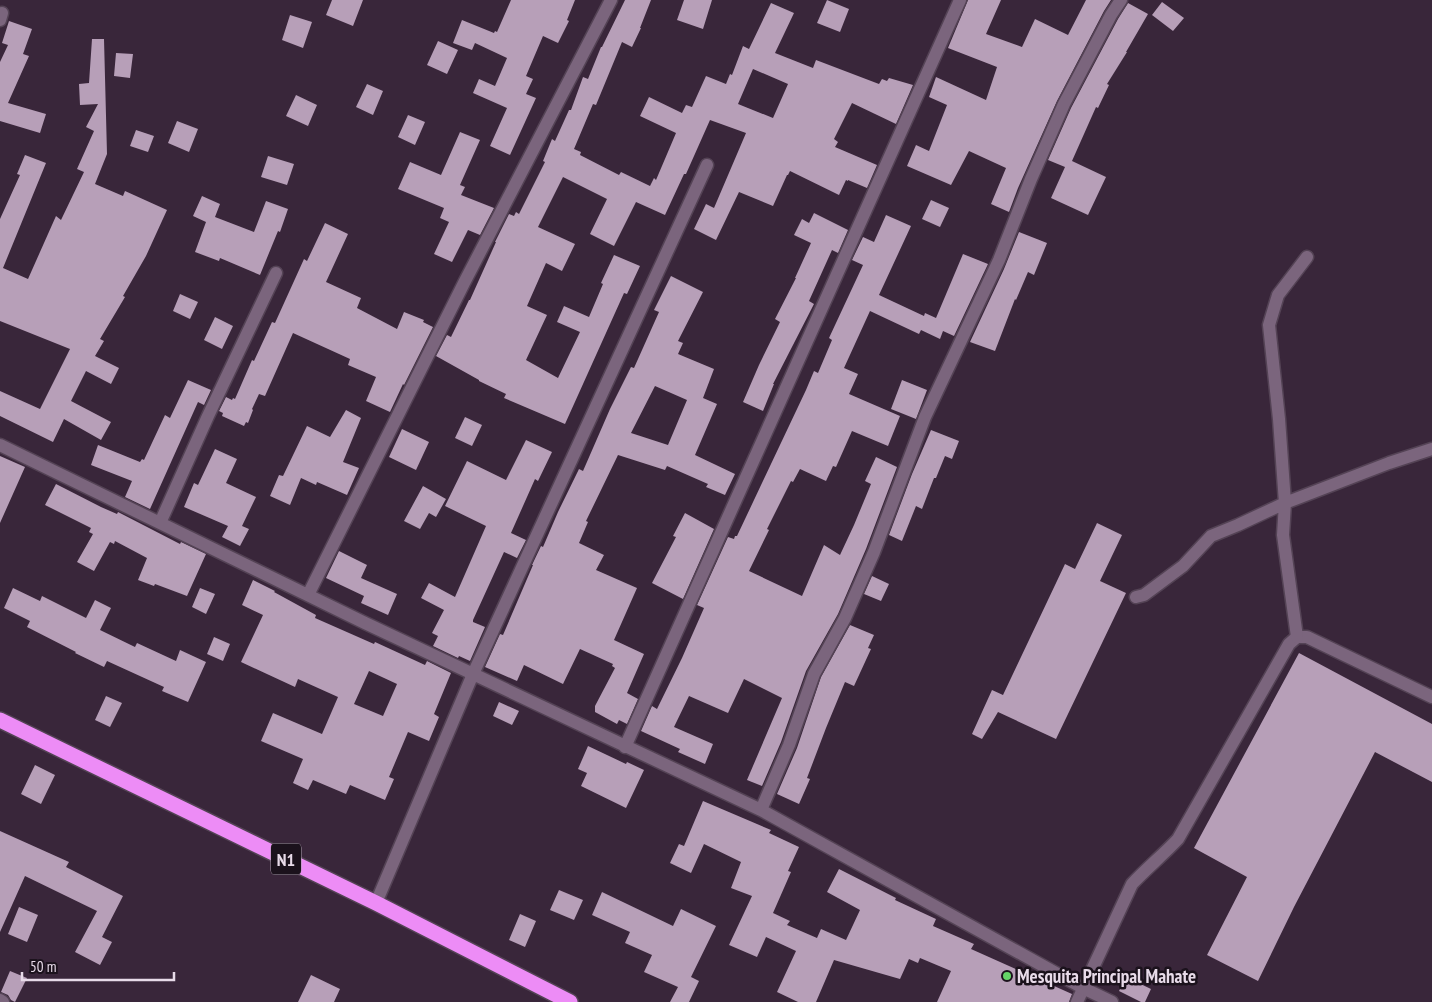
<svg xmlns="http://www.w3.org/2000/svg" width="1432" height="1002" viewBox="0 0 1432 1002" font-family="'PT Sans Narrow',sans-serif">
  <rect width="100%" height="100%" fill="#39263a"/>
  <!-- building -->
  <path fill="#b79fb8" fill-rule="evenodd" d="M332,0h31l-10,26 -27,-11z
    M511,0h64l-8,20 2,1 -11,22 -15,-7 -17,40 7,3 -7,15 10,4 -26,57 -20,-9 17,-38 -34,-15 6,-14 16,7 12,-28 -32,-15 -3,7 -19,-7 9,-23 32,13 1,-2 2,1z
    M625,0h26l-11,28h1l-9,19 -10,-5 -26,63 -3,-1 -19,45 7,3 -1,3 39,20 2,-3 29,14 4,-8 2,2 20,-47 -36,-17 9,-19 33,16 4,-8 6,2 14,-31 20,8 4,-10 2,1 11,-29 6,3 22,-46 23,10 -19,40 38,15 3,-8 63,24 3,-5 5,2 2,-3 24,7 -17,39 -44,-21 -18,36 4,3 -3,5 42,18 -10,23 -19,-8v1l-2,-1 -7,15 -49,-24 -2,4h-1l-14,31 -34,-14 -23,48 -22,-11 12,-25 8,4 32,-75 -36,-13 -24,54h-2l-19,41 -29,-13 -22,44 -24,-12 17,-35 -44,-22 -25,50 37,17 -13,27 -16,-8 -19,43 20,9 -21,45 32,18 22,-46 -23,-10 7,-16 25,11 14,-33 -2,-1 13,-28 26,11 -13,28 -3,-1 -59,131 -61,-26 2,-4 -27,-13v-1l-43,-24 11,-21 4,2 18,-37h1l26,-58h-1l14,-28 5,2 2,-4 3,2 26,-52 -2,-1 9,-22 3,2 14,-31h2l12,-33 5,2 13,-32h1zM753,69l35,15 -15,34 -35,-14z
    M684,0h28l-9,29 -26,-9z
    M827,0l22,9 -9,23 -23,-9z
    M968,0h33l-15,34 36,13 13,-28 33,16 18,-35h25l-7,11 -47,90 -39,87 -9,24 -18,-8 15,-36 -37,-17 -18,34 -44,-19 9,-21 13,6 18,-46 -18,-8 7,-20 50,23 11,-33 -49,-19z
    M1162,2l22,16 -11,13 -21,-16z
    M1128,3l20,11 -22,38h1l-20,32 2,1 -11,23 -2,-1 -24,54 34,16 -18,38 -37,-17 14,-31 -17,-7 23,-52 47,-89z
    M290,15l22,7 -9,26 -21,-8z
    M9,21l23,8 -9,25 6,2 -21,47 38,11 -6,19 -40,-12v-59l8,-17 -6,-2z
    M92,39h12l3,115 -12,30 28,12 2,-5 42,19 -21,46 -23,40 2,1 -25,42 4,2 -9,15 24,12 -8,16 -25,-13 -15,30 40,21 -10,18 -37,-21 -11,23 -53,-26v-25l40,18 30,-60 -70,-28v-102l20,-44 -3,-1 8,-19 21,8 -43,105 25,11 28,-63 5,4 23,-48 -7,-3 17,-38 -8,-4 12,-23 -18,1 -1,-21 10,-1z
    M438,41l20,9 -11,24 -20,-9z
    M116,53l17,1 -3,24 -16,-2z
    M367,84l16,7 -10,24 -17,-8z
    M296,95l21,10 -9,21 -22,-10z
    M408,115l17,7 -10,23 -17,-8z
    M177,121l21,8 -9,23 -21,-9z
    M136,130l18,6 -6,16 -18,-6z
    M460,132l20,8 -20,45 5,2 -4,8 33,13 -14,27 -12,-5 -16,32 -18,-8 15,-32 -9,-4 4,-10 -46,-19 12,-27 31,13z
    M268,156l26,8 -7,21 -26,-8z
    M202,196l18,8 -5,13 39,15 12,-31 22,8 -8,23 -2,-1 -18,44 -40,-17 -1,3 -24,-9 11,-30 -13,-6z
    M931,200l18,8 -9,19 -18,-8z
    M814,213l34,17 -10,23 -6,-3 -23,51 5,3 -41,80h1l-11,27 -20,-9 16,-37 21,-43 -5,-3 21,-41h-1l16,-35 -17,-8 8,-16 7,4z
    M886,215l25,11 -32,69 45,21 1,-3 11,5 27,-64 25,10 -34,72 -11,-5 -3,8 -19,-9 -2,4 -49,-23 -26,57 14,6 -9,20 51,22 -12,30 -36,-15 -16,36 -3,-1 -7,15 -26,-12 -7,13 -2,-1 -24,48 2,1 -20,41 53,25 22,-51 16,10 14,-30 17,-41 -6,-3 11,-24 21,10 -31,82 -28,65 -32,57 -25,71 -19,44 -15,-6 35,-82 -38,-19 -16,34 -39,-17 -15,31 39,17 -8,20 -27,-12 2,-3 -39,-18 11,-25 5,3 25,-51 22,-50 -7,-3 31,-68 6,2 1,-3h2l69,-146 8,-19 4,2 14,-33 -3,-2 34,-73 -11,-5 11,-23 11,5z
    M325,223l23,11 -22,48 35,16 -4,10 40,21 7,-17 20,8 -1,2 10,5 -29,58 -1,-1 -13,28 -24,-11 10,-24 -28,-12 2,-6 -57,-26 -28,63 -6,-2 -7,15 1,1 -5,13 -2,-1 -2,4 -22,-10 1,-3 -4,-2 7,-14 6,3 1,-2 2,1 17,-39 2,1 18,-39 3,1 29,-64 3,2z
    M1019,232l28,11 -13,32 -6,-3 -12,28 -1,-1 -20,52 -25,-9 34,-73z
    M671,276l32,16 -25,49 5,2 -5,11 36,15 -11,29 14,6 -22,51 40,19 -10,21 -19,-8 2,-3 -41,-18 -2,4 -47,-15 -32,66 2,1 -9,21 25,12 -8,15 41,18 -23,52 30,14 -17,39 11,6 -11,25 -8,-4 -2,4 -22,-12v-6l20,-38 -3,-2 1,-2 -33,-15 -17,35 -39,-19 -7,16 -32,-14 15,-33 3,1 30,-70h-1l9,-19 2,1 15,-35 21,-43 4,2 27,-62 21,-42 3,1 25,-56 -5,-2zM655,386l32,14 -19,45 -37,-12z
    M180,294l18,8 -8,17 -17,-8z
    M215,317l18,9 -11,23 -18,-9z
    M188,380l23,10 -7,15 -6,-3 -48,107 -25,-12 7,-16 -41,-16 7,-20 42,17 2,-3 2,1 21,-45 5,3z
    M902,380l25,10 -11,29 -25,-10z
    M346,410l15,8 -18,44 16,6 -12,27 -30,-13 -1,3 -15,-7 -11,27 -20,-9 9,-21 4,1 24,-50 23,11z
    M465,417l17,8 -10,21 -17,-8z
    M402,429l27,13 -13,28 -27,-13z
    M931,430l28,11 -7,18 -7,-3 -9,22h-2l-12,31 -6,-3 -14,35 -13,-6 23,-61z
    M526,440l26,12 -14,29 -3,-2 -24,54 15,7 -9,18 -13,-6 -31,68v2l12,5 -15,34 -11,-5 -1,2 -25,-12 5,-10 -6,-3 12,-23 -23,-12 8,-15 26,14 31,-71 -41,-20 22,-45 39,19z
    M215,449l22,10 -11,24 30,14 -14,29 7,3 -9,17 -18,-9 6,-11 -44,-19 10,-24 4,2z
    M0,456l25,11 -25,56z
    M56,484l45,23 16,7 1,-2 62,32 1,-2 25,12 -19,42 -32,-12 -1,2 -16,-6 9,-22 -32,-17 -1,3 -4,-2 -16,29 -17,-9 16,-28 -4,-2 2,-4 -46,-23z
    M423,486l23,13 -10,18 -7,-4 -9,16 -16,-8z
    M685,513l29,16 -31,70 -31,-16 24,-46 -3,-1z
    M1097,523l25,12 -22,46 26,12 -70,146 -58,-27 -16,27 -10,-5 20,-44 11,5 62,-131 10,5z
    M339,551l28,14 -6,13 36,16 -9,21 -27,-12 3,-7 -38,-18z
    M872,576l17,8 -8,17 -17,-7z
    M253,580l22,11 -1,1 42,23 -1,3 59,26 1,-2 50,23 2,-4 24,12 -17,41 5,3 -10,24 -21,-9 -19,45 5,2 -9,21 -35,-15 -4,9 -33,-14 -5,10 -15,-7 10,-24 -42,-18 12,-28 49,21 16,-37 -40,-18 -3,8 -54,-25 22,-47 -21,-10zM369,671l28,13 -14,32 -29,-12z
    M13,588l27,13 2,-5 44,22 9,-18 16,8 -11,22 35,17 2,-4 39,18 4,-11 26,12 -18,40 -26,-11 2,-4 -57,-26 -3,6 -29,-14 1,-1 -49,-25 3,-6 -26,-13z
    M200,588l15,6 -9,20 -14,-7z
    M850,625l24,10 -6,13 3,1 -17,37 -9,-4 -19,46 -19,50 3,1 -11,25 -22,-10 20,-46 24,-71z
    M214,637l16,7 -7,17 -16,-7z
    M1299,653l133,71v58l-57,-30 -81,155 -36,74 -51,-26 40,-78 -53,-29z
    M106,696l16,7 -12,24 -15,-7z
    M499,702l20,9 -7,14 -19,-9z
    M588,746l38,18 1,-2 17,8 -18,38 -45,-22 6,-13 -9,-4z
    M35,765l20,10 -14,29 -20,-10z
    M703,801l68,29 -2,3 30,14 -11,24 3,1 -18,41 17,8 -3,4 30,13 4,-9 25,11 14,-30 -33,-18 12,-23 57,29 -1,2 41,19 -3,7 41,18 -3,5 101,45 -3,8h-132l14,-31 -31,-13 -2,5 -9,-4 -9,20 -66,-19 -18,42h-18l-21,-10 19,-41 -30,-14 -9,20 -28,-12 23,-49 -21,-8 10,-26 -37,-18 -13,29 -21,-10 9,-19 5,2z
    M0,831l69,31 -3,5 57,29 -21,41 10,5 -12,23 -25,-13 22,-41 -72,-35 -25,56z
    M559,890l24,10 -9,20 -24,-10z
    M602,892l71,34 8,-17 35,17 -25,51 8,4 -10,21h-19l8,-15 -34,-15 8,-17 -27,-12 5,-11 -38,-17z
    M19,907l19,8 -11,27 -19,-8z
    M520,914l16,7 -11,26 -16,-7z
    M10,971l17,7 -12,24 -4,-2 -3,-5 -7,-3z
    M311,975l29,14 -6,13h-36z
    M1126,977l25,12 -6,13h-4l-22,-11z"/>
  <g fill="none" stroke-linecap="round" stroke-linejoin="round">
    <!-- lane casing -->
    <g stroke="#544355" stroke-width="15">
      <path id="lane" d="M1077,1002l55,-118c15,-16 31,-29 46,-45l111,-195 8,-7h10l125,60"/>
    </g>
    <!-- street casing -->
    <g stroke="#544355" stroke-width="15">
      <path id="street" d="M0,20l2,-7
        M0,445l365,178 396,187 322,178 29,14
        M160,523l48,-107 68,-143
        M308,595l156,-312 147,-283
        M1136,597l8,-2 39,-29 28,-30 27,-11 47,-22 104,-40 43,-14
        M1297,637l-14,-102 2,-32 -6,-84 -10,-94 9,-30 29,-38
        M625,747l335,-747
        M761,810l28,-65 25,-71 31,-56 29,-66 51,-135 74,-157 32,-81 33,-75 47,-89 10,-15
        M376,903l97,-229 234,-509
        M0,1000l3,2"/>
    </g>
    <!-- highway casing -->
    <g stroke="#544355" stroke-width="18">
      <path id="highway" d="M0,720l376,183 194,99"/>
    </g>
    <!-- lane -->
    <use href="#lane" stroke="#7b657d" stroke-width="12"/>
    <!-- street -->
    <use href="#street" stroke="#7b657d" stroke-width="12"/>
    <!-- highway -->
    <use href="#highway" stroke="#ed8cf6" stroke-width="15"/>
  </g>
  <!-- markers -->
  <circle fill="#65d467" stroke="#1b121c" stroke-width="2" cx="1007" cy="976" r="5"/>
  <g text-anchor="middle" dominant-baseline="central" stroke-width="5" stroke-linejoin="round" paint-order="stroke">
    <!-- shield labels -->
    <rect fill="#1b121c" stroke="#aa9fac" stroke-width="1" x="271" y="843.5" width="30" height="31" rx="4"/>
    <g font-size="18" font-weight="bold" fill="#e8dbe9">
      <text x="286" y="859">N1</text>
    </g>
    <!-- poi labels -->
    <g font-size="19" font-weight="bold" fill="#e8dbe9" stroke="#1b121c" text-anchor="start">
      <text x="1017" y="976">Mesquita Principal Mahate</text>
    </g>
  </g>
  <!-- scale -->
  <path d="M22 972v8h152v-8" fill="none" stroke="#e8dbe9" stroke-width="2.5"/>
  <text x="30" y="972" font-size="15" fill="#e8dbe9" stroke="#1b121c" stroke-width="4" paint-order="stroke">50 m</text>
</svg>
